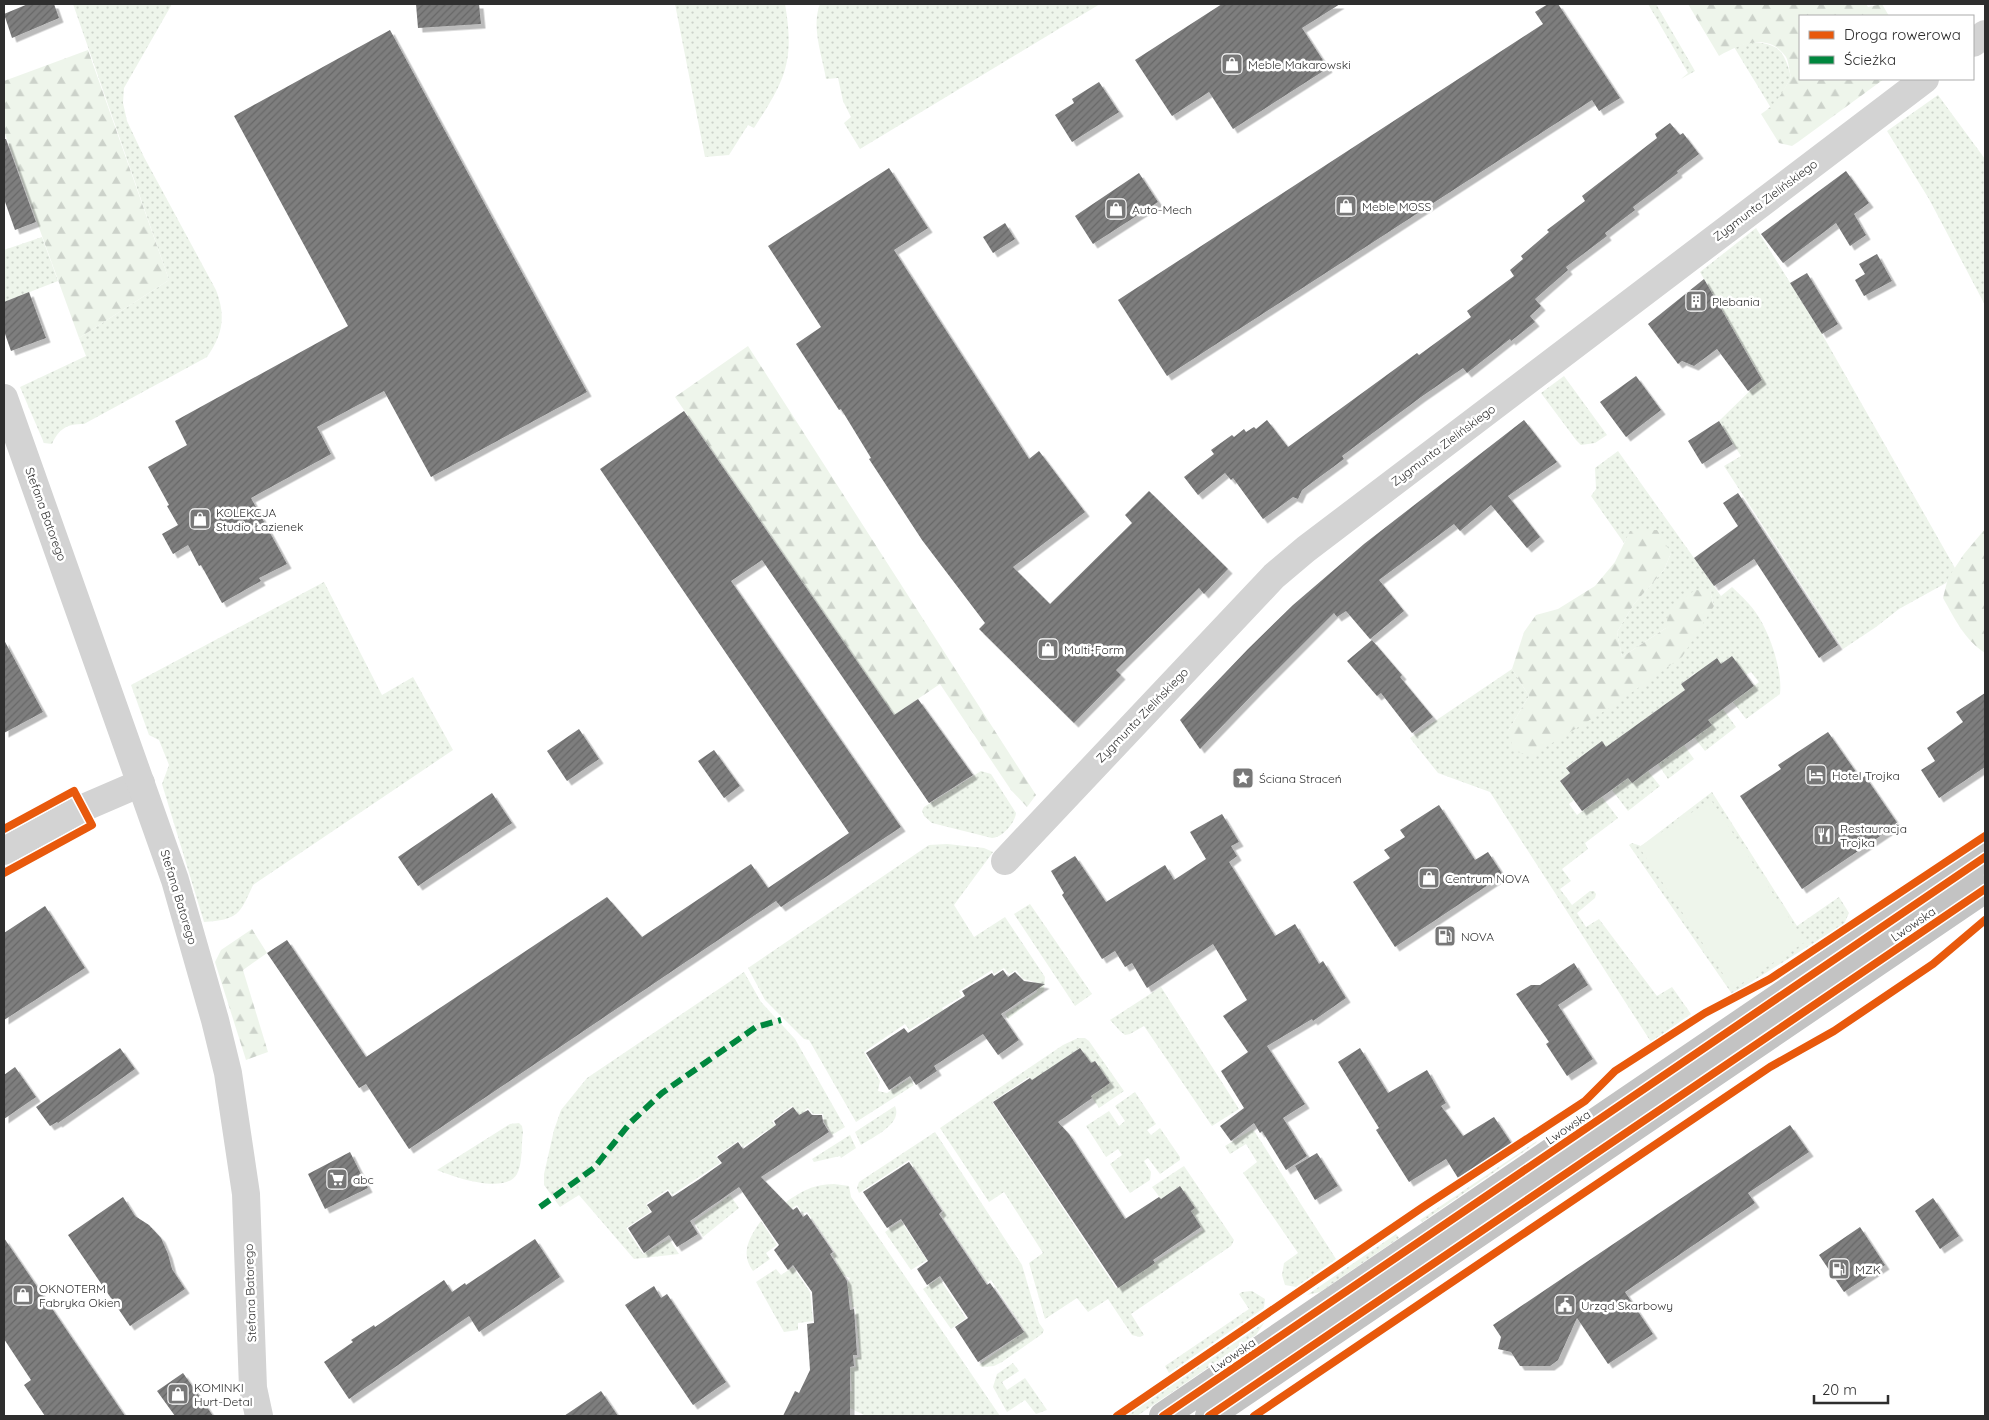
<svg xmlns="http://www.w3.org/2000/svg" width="1989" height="1420" viewBox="0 0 1989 1420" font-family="Quicksand,sans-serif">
  <defs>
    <pattern id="green-dots" width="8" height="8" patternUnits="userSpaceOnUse" patternTransform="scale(1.25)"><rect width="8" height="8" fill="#eef5eb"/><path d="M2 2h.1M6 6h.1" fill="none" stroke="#ccd2ca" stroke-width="1.8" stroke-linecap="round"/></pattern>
    <pattern id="forest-firs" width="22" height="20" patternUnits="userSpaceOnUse" patternTransform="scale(1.25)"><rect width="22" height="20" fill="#eef5eb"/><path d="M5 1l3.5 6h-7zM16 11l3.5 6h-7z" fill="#ccd2ca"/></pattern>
    <pattern id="building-hatch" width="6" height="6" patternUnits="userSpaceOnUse" patternTransform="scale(1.25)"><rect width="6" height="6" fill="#7e7e7e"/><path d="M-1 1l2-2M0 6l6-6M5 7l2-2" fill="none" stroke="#686868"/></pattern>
    <filter id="shadow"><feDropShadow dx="4.5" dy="4.5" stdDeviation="0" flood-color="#0004"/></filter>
  </defs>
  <rect width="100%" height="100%" fill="#fff"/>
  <!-- green -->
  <path fill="url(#green-dots)" d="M73,4h99l-48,84 -1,15 4,18 17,36 72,133c10,26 7,44 -9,67l-123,67c-18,0 -25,5 -32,20l-8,-1 -24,-56 66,-31 -7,-18 90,-58z
    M675,4h110c10,58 0,76 -31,124l-6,-3 -19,30 -24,2z
    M820,4h280l-240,145 -16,-26 7,-6 -8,-16 -5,-23 -12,1c-4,-24 -15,-52 -6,-75z
    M1648,4h8l39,67 -14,8 7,-6z
    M1752,42c27,2 32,8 39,35l-10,19 -10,12 -37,-61z
    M1938,95l47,64v146l-56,-106 -42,-68z
    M1756,228l66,106 133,234 -9,15 -47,26 -23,18 -33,22 -119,-183 17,-10 -22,-35 43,-42 -62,-107z
    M42,237l16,44 -54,21v-52z
    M1564,376l43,59 -12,8 -14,2 -5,-5 -35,-47z
    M1618,451l103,145 11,-9c6,6 12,11 17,17 18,19 34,64 31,90l-34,25 -13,-17 26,-20 -8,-10 -5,3 -14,-19 -11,8 -4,-6 -11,8 -7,11 -4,-4 -14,11 4,6 -79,57 -4,-5 -36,25 4,6 -10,8 14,19 -5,4 8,11 25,-18 16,21 -33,25 3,6 -26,20 9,12 -11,8 12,16 18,-14h4l2,3 -1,4 -18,15 9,14 13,-8 58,77 15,-9 19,27 -40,28 -161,-250 -52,-19 -28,-35 102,-69 17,27 -21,35 206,-125 -4,-15 -44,37 -44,29 -5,-25 17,-28 30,-34 7,-17 -40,-22 -7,12 -33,-47 5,-7 -1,-21z
    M324,582l58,113 31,-18 40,73 -200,135c-13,29 -15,35 -49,37l-42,-138 7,-19 -10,-25 -10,-5 -18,-50z
    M1723,709l13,18 -31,24 -11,-14 17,-13 -3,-4z
    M1684,745l10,14 -26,20 -10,-15z
    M981,771l10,3 25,39c-1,10 -14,25 -24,25l-60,-15 -8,-7 -2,-5 2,-4z
    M1648,771l12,15 -32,25 -16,-21 16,-12 4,5z
    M1712,792l85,134 42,-29 10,16 -5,11 -112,70 -103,-149 3,-2 9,3z
    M947,844l37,4 9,4 -39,53 20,32 31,-20 40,60 -1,14 -36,28 -3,-5 32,-22 -2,-10 -12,-3 -7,-9 -7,4 -5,-6 -10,6 -2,-4 -33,21 3,5 -20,12 1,2 -12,9 -2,-2 -20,13 -4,-6 -41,28 16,29 -2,10 9,2 23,-15 4,7 -58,37 -47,-82 -5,-1 -39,-39 -17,-32 181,-123z
    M1030,904l62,90 -17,12 -61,-92z
    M744,972l17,30 34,37 50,88 -13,8 -8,-13 -1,-8h-10l-5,-6 -3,2 3,5 -5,4 -11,-13 -20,15 6,8 -7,5 -4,-4 -24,17 -5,-6 -22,15 4,7 -48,32 -4,-6 -22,15 4,8 -24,16 17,26 26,-15 10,15 -45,5 -55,-64 -19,12 -16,-22v-11l10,-44 7,-20 26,-32z
    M1161,987l78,122 -27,17 -68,-100 -14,8 -5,1 -5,-4 -10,-11z
    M1078,1038h7l4,3 35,50 -25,17 -8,-12 19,-13 -15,-22 -4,2 -11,-15 -48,33 -3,-4 -37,25 124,186 87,-58 -12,-19 4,-3 -15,-22 -19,13 -9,-12 32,-21 50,74 -3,6 -100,68 13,21 -4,2 -8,-2 -24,-36 -20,13 -11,-14 -32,21 -16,-56 14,-10 -39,-61 -15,10 -49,-74 123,-83z
    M1135,1092l21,32 -9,6 4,5 9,-7 20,29v3l-20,14 -12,-16 -4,3 7,11 -1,8 -20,13 -20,-29 12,-9 -4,-6 -12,8 -20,-31 23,-15 10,15 6,-5 -10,-15z
    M895,1106c8,18 -22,31 -34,39l-6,-13z
    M519,1123l3,3 1,6c-2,12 0,31 -6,42 -12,21 -63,3 -80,-4l73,-46z
    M1253,1129l83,130 -40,28 -11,-2 -3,-10 2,-12 14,-10 -55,-80 14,-11 -11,-18 -16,10 -5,-8z
    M935,1132l87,133 17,58 5,7 -2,4 -40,28 -8,4 -12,1 -3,-2 46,-34 -34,-51 -4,3 -46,-69 3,-3 -35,-51 -50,33 -2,-5 2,-6z
    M850,1135l6,13 -15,10 -1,-2 -26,6 -2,-3z
    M1537,1141l-1,2 -114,79 -2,-2z
    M834,1184l15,2 2,11 149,219h-134l-28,-14 4,-10 10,-1 -2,-23 6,-1 -1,-9 5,-1 -5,-50h-3l-1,-11 -7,1 -1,-6 7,-13 -13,-6 -3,-5 4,-3 -6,-10 3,-2 -28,-40 -4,2 -6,-9 -6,4 -5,-7c18,-12 26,-17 48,-18z
    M730,1195l9,13 -36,29 -9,-15z
    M761,1221l16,24 -11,8 4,6 -17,12c-13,-17 -4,-34 8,-50z
    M901,1221l26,39 -16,10 -26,-38z
    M1396,1234l3,4 -79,54 -13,3z
    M793,1267l17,25 3,29 -15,2v7l-14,2 -28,-50 20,-13 5,6z
    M939,1278l27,40 -15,11 -28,-40z
    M1252,1291l13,8 -1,9 -95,65 -4,-7 84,-57 -10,-15 3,-2z
    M1264,1323l-8,12 -119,81h-11z
    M1013,1363l6,8 -17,11 5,8 18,-12 22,32 -11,4 -11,-14 -18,12 -14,-25 4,-13z"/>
  <!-- forest -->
  <path fill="url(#forest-firs)" d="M1688,4h178l2,3 14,-3 7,12h-89v63h84l-86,63 -6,4 -13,-3 -18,-29c15,-9 22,-22 30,-37 -2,-6 -2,-15 -5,-20 -17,-25 -46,-13 -67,-1z
    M88,50l81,230 -90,58 -75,-207v-50z
    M748,346l288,449 -9,12 -16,-17 -71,-106 -46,31 -219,-318z
    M1985,529v124c-21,-14 -30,-34 -42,-55l5,-20 16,-24z
    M1657,530l14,23 -7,17 -30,34 -17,28 5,25 44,-29 3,-19 26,-19 15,1 4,15 -32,51 -71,50 -80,49 -17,-5 -6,-20 21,-35 -17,-27 12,-37 12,-17 22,-6 37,-23 20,-24 15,-31z
    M252,929l15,24 -24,17 25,82 -22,8 -31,-98 6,-12z"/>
  <!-- pitch -->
  <path fill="#eef5eb" d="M1711,800l94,142 -72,47 -94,-142z"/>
  <!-- building -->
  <path fill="url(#building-hatch)" filter="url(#shadow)" d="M28,4h26l5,14 -47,20 -8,-24z
    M416,4h63l2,20 -63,4z
    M1222,4h118l-38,24 26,40 -95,61 -24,-37 -37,24 -37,-56z
    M1548,4h10l62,94 -21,13 -7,-11 -425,276 -49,-76 425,-276 -8,-12z
    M390,30l197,362 -156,85 -47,-86 -67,36 14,27 -80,44 36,66 -28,14 2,3 -39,22 -21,-38 -2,1 -11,-21 -15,9 -11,-20 16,-9 -11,-19 2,-1 -21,-38 39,-22 -12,-24 173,-95 -114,-210z
    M1099,82l20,30 -47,30 -17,-27 19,-12 -2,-4z
    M1670,123l10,12 3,-2 16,21 -22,17 1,2 -45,34 2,3 -30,23 2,3 -41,31 2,3 -33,29 6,7 -11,10 5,6 -24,19 -1,-2 -43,34 -4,-5 -42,29 -79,59 2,3 -42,31 -4,9 -5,-2 -30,22 -30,-41 -2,2 -6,-7 -27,22 -14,-18 30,-23 -3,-4 21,-15 2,2 10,-8 2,3 8,-5 2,2 11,-9 21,27 129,-94 2,2 52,-38 -4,-6 47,-35 -4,-6 13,-11 -2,-3 28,-24 -2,-2 38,-29 -3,-5 75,-58 -2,-4z
    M4,139h2l30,83 -21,8 -11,-31z
    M889,168l39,60 -34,22 135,209 10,-8 46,61 -72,55 37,37 82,-81 -7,-8 24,-24 79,78 -24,25 -5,-6 -83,82 5,5 -47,48 -95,-94 6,-6 -63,-83 -53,-81 2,-1 -30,-49 -2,1 -43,-66 25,-17 -53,-81z
    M1846,171l23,32 -15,11 12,21 -16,11 -14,-23 -53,40 -22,-29z
    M1139,173l19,29 -65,42 -18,-28z
    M1005,223l10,16 -22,14 -10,-16z
    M1877,254l15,27 -28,15 -9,-16 10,-6 -6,-10z
    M1807,273l31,51 -16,10 -32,-51z
    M1704,279l58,101 -14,11 -31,-42 -23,17 -12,-5 -4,3 -30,-40z
    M29,292l17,46 -35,13 -7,-20v-29z
    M1636,376l25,34 -35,27 -26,-35z
    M684,411l210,304 24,-16 55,76 -44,28 -167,-243 -31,21 170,246 -120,80 -5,-6 -367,248 -43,-65 -7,4 -92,-135 20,-13 79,117 241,-160 35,40 109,-73 17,24 81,-55 -249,-364z
    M1524,420l33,42 -49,34 32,41 -13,11 -36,-43 -31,26 -6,-7 -75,56 25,31 -34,28 -24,-28 -9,6 -3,-4 -74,74 -60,62 -20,-29 68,-71 45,-44 71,-61z
    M1719,421l14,23 -31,20 -14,-23z
    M1738,493l100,152 -19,13 -65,-99 -40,27 -20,-28 44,-32 -15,-23z
    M4,640l39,72 -39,21z
    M1372,640l30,35 -2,2 33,40 -21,16 -31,-40 -4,3 -30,-35z
    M1732,656l22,30 -46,34 4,5 -64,46 -16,12 -4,-5 -46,33 -22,-30 10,-8 -4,-5 36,-27 4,6 79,-57 -4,-6 36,-26 4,6z
    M1985,693v74l-46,31 -18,-28 14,-9 -8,-13 36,-26 -7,-10z
    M579,729l20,30 -32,22 -20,-30z
    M1828,732l33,47 4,-3 33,48 -96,65 -62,-93 41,-27 -3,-4z
    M714,750l26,36 -16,12 -26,-37z
    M492,793l20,30 -94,63 -20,-29z
    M1439,805l36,55 13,-8 15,23 -108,72 -42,-65 37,-24 -6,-8 21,-13 -5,-7z
    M1222,814l17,28 -8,4 6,10 -8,6 46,74 20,-12 24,40 4,-3 23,37 -33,23 -1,-2 -45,27 38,58 -22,14 24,38 -21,14 -24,-39 -2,2 -6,-10 -23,18 -11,-15 24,-18 -23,-37 27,-19 -25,-36 24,-16 -34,-56 -66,44 -15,-25 -7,4 -10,-16 -13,8 -40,-64 2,-2 -13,-22 24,-15 31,46 59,-37 9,15 32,-21 -16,-27z
    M45,906l40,62 -81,52v-87z
    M1574,963l14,22 -30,20 35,54 -26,17 -21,-32 3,-2 -33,-48 15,-9h9z
    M1003,970l5,7 7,-5 9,9 21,3 -44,30 18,26 -21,15 -15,-21 -49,32 3,5 -21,14 -6,-9 -21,14 -23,-37 38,-25 4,5 57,-37 -3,-5 30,-18 2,3z
    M120,1048l15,21 -77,54 -1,-1 -7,4 -14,-19z
    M1080,1048l11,15 4,-2 15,22 -19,13 1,2 -34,24 11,12 56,85 34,-22 2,2 19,-13 15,22 -4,3 10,16 -48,33 2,3 -37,25 -125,-186 37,-24 2,2z
    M1360,1048l28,45 39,-23 19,33 -5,3 22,30 31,-19 18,27 -54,34 -12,-19 -37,23 -33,-52 3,-2 -41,-66z
    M15,1067l21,30 -32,22v-44z
    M793,1107l6,8 9,-5 4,5h10l1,7 6,10 -68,45 32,33 4,-3 6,10 4,-3 26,38 -3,2 17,27 3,29 4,-1 3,46h-4l1,11 -4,1v49h-67l12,-25 4,2 11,-23 -3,-46 7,-1 -2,-31 -19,-27 -5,5 -14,-20 5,-5 -40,-58 -49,34 8,13 -21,13 -8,-12 -25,18 -16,-25 24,-16 -5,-7 21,-14 4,6 26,-17 24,-17 -5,-6 21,-15 5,7 33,-24 -2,-4z
    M1790,1125l19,27 -61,41 7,10 -130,89 28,42 -45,30 -31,-46 -19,42 -8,6h-30l-9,-14 -13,-3 3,-12 -8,-12z
    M350,1152l18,36 -43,21 -17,-35z
    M1317,1153l21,33 -23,14 -20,-34z
    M909,1162l33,49 -3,3 48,71 3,-2 34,49 -46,30 -23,-35 13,-9 -28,-42 -13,9 -10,-16 11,-8 -27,-42 -14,9 -24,-36z
    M123,1197l12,19 14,9 12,13 7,16 4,15 13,20 -55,37 -62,-91z
    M1933,1198l26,38 -19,13 -25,-38z
    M1860,1227l25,38 -41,27 -25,-37z
    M4,1238l121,178h-80l-21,-31 7,-5 -27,-41z
    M535,1239l25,38 -81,55 -10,-16 -120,83 -25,-37 29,-20 -2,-2 23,-15 1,2 69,-47 8,12 13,-9 1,2z
    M654,1286l7,12 6,-4 59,88 -33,23 -68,-100z
    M183,1373l17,24 13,19h-38l-18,-25z
    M601,1391l17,25h-54z"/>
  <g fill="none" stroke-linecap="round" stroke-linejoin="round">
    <!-- minor -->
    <path stroke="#d3d3d3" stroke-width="28" d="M1973,43l12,-9
      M4,851l79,-43 58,-25
      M1005,861l269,-285 32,-27 619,-470"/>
    <!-- tertiary -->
    <path stroke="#d3d3d3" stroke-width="28" d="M4,398l171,482 40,140 13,53 18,121 7,194 6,28"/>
    <!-- trunk -->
    <path stroke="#c3c3c3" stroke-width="28" d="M1163,1416l822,-559
      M1209,1416l776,-527"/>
    <!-- quiet -->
    <path stroke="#00873e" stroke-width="6" stroke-dasharray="12 6" stroke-linecap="butt" d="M540,1207l54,-39 36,-45 32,-30 94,-66 25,-7"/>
    <!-- cycleway casing -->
    <g stroke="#fff" stroke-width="11">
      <path id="cycleway" d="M4,829l70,-38 18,34 -88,48
        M1117,1416l306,-209 162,-106 30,-30 90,-58 65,-34 215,-143
        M1163,1416l822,-559
        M1209,1416l776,-527
        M1254,1416l516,-349 64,-36 99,-67 52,-44"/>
    </g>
    <!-- cycleway -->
    <use href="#cycleway" stroke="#e8590c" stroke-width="8"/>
  </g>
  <!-- icons -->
  <defs>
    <g id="shop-square" transform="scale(1.125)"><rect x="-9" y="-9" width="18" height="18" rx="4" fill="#777" stroke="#fff"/><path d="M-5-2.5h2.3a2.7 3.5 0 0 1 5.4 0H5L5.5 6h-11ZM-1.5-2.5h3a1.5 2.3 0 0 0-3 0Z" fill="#fff"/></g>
    <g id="building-square" transform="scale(1.125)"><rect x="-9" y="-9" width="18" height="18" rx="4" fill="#777" stroke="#fff"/><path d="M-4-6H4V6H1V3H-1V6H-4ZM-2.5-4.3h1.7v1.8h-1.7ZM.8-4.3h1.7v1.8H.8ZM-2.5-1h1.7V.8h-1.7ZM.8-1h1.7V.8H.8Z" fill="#fff"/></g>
    <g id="hotel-square" transform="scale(1.125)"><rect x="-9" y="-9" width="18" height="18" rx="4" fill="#777" stroke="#fff"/><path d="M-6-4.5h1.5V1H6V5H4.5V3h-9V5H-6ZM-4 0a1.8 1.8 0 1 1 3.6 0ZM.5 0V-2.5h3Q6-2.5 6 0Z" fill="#fff"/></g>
    <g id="sight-square" transform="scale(1.125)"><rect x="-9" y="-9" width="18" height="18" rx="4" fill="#777" stroke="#fff"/><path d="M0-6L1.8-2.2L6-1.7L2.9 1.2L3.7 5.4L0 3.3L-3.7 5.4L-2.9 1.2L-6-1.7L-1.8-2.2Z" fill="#fff"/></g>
    <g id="restaurant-square" transform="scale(1.125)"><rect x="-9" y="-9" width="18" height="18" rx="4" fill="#777" stroke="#fff"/><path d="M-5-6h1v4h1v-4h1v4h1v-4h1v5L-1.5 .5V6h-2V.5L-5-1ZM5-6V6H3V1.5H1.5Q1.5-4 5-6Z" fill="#fff"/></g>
    <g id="fuel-square" transform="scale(1.125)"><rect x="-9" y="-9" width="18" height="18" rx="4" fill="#777" stroke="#fff"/><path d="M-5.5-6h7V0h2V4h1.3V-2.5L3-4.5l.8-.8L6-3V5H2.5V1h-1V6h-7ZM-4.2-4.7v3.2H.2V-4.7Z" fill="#fff"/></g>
    <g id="supermarket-square" transform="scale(1.125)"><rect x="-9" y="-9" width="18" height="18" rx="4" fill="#777" stroke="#fff"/><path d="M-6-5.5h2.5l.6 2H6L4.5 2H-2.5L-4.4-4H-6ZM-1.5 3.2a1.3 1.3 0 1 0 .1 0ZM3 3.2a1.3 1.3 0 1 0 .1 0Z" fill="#fff"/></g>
    <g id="civic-square" transform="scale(1.125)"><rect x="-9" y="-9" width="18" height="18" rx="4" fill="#777" stroke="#fff"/><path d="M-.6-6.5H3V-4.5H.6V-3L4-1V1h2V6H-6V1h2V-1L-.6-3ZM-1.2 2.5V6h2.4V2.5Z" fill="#fff"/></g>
  </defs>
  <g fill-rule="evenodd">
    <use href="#shop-square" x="1232" y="64"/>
    <use href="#shop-square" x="1346" y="206"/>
    <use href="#shop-square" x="1116" y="209"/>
    <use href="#building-square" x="1696" y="301"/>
    <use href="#shop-square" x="200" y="519"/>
    <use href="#shop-square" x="1048" y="649"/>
    <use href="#hotel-square" x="1816" y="775"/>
    <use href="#sight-square" x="1243" y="778"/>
    <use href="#restaurant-square" x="1824" y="835"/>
    <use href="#shop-square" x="1429" y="878"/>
    <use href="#fuel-square" x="1445" y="936"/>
    <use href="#supermarket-square" x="337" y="1179"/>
    <use href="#fuel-square" x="1839" y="1269"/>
    <use href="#shop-square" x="23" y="1295"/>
    <use href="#civic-square" x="1565" y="1305"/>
    <use href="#shop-square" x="178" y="1394"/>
  </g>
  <g text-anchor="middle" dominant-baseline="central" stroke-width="5" stroke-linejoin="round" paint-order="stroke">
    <!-- poi labels -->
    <g font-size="12" fill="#2e2e2e" stroke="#fff" text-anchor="start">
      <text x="1248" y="64">Meble Makarowski</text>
      <text x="1362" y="206">Meble MOSS</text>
      <text x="1132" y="209">Auto-Mech</text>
      <text x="1712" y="301">Plebania</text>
      <text x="216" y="512">KOLEKCJA<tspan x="216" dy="14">Studio Łazienek</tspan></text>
      <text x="1064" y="649">Multi-Form</text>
      <text x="1832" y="775">Hotel Trojka</text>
      <text x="1259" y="778">Ściana Straceń</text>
      <text x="1840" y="828">Restauracja<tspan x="1840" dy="14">Trojka</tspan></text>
      <text x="1445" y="878">Centrum NOVA</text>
      <text x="1461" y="936">NOVA</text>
      <text x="353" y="1179">abc</text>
      <text x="1855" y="1269">MZK</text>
      <text x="39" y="1288">OKNOTERM<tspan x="39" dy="14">Fabryka Okien</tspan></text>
      <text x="1581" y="1305">Urząd Skarbowy</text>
      <text x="194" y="1387">KOMINKI<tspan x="194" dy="14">Hurt-Detal</tspan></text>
    </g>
    <!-- street labels -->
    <g font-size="12" fill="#2e2e2e" stroke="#fff">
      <text transform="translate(1765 200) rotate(-37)">Zygmunta Zielińskiego</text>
      <text transform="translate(1443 445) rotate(-37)">Zygmunta Zielińskiego</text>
      <text transform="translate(46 514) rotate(70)">Stefana Batorego</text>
      <text transform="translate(1142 715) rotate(-46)">Zygmunta Zielińskiego</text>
      <text transform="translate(179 897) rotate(73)">Stefana Batorego</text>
      <text transform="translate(1913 924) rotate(-34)">Lwowska</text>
      <text transform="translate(1568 1127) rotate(-34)">Lwowska</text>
      <text transform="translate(250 1293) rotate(-92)">Stefana Batorego</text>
      <text transform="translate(1233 1355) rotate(-34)">Lwowska</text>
    </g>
  </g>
  <!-- border -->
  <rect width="1989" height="1420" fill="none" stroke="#2e2e2e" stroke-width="10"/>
  <!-- legend -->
  <rect x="1799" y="15" width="175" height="65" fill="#ffffff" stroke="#ababab"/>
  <rect x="1809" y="31" width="25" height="8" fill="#e8590c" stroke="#ababab"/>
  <text x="1844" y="40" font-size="15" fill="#2e2e2e">Droga rowerowa</text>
  <rect x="1809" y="56" width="25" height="8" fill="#00873e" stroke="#ababab"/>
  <text x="1844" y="65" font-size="15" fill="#2e2e2e">Ścieżka</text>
  <!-- scale -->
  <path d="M1814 1395v8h74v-8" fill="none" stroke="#2e2e2e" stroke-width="2.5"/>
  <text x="1822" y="1395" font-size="15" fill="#2e2e2e" stroke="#ffffff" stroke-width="4" paint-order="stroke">20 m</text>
</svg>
